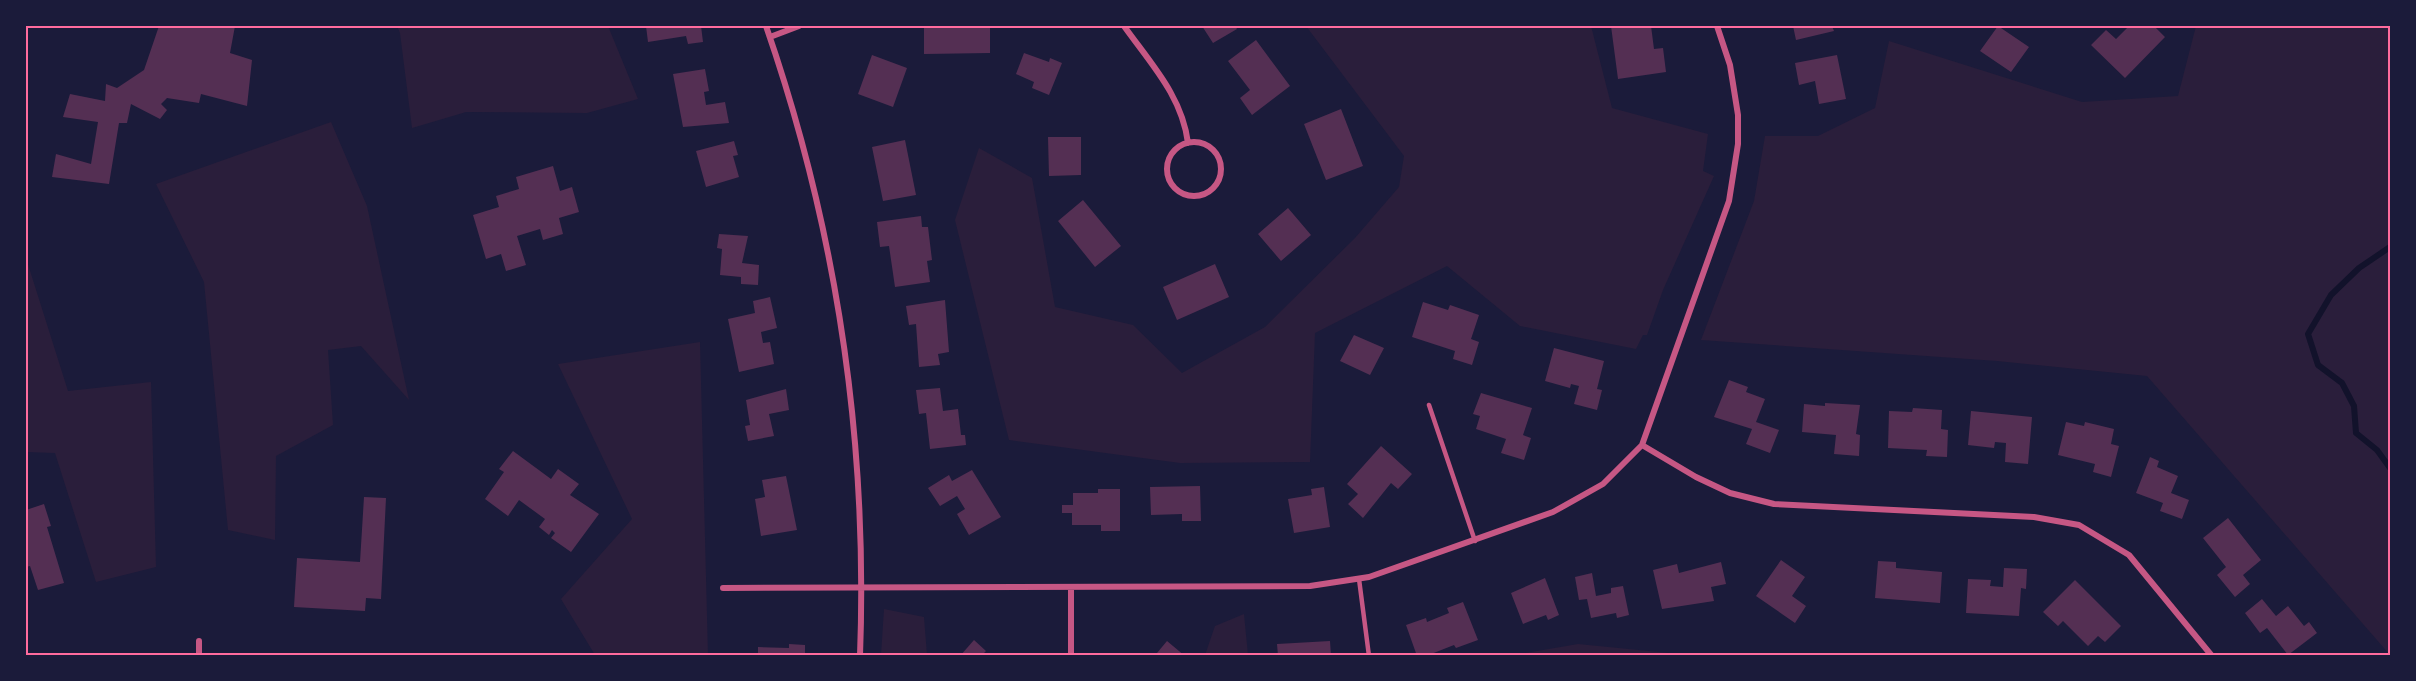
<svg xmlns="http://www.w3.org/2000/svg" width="2416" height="681" viewBox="0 0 2416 681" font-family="'Roboto Serif',serif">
  <rect width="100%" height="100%" fill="#1b1b3a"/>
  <!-- green -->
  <path fill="#2a1e3b" d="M397,26h211l30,73 -51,14 -121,-1 -54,16 -12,-95z
    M1306,26h285l21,82 96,26 -5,37 11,5 -51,114 -16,45h-4l-7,14 -116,-23 -73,-60 -132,67 -5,129 -130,1 -171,-23 -54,-220 24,-72 53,30 23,129 78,18 49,48 83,-46 90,-89 44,-51 5,-31z
    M2196,26h194v629l-243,-279 -150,-15 -296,-21 53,-139 11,-65h53l57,-28 14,-67 193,61 96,-6z
    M331,122l36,84 42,194 -48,-54 -33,4 5,75 -57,31 -1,84 -47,-10 -24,-248 -48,-98z
    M26,258l42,133 83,-9 5,185 -60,15 -41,-129 -29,-1z
    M700,342l8,313h-113l-34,-56 71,-80 -74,-155z
    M884,609l40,8 3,38h-46z
    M1244,614l4,41h-43l10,-29z
    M1578,644l111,11h-175z"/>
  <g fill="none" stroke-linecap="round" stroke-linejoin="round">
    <!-- stream -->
    <path stroke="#12122b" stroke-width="6" d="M2390,247l-31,21 -28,27 -23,39 10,31 24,18 12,23 2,27 21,17 13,18"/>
  </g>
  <!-- building -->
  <path fill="#542f53" d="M159,26h76l-5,27 22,7 -5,46 -46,-12 -2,9 -32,-5 -6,6 6,6 -7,9 -29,-15 -4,19h-8l-10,61 -57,-7 4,-23 35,10 7,-42 -35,-5 7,-23 35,7 1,-17 11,4 27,-18z
    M646,26h55l2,16 -15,2 -2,-8 -38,6z
    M924,26h66v27l-66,1z
    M1202,26h33l2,3 -24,14z
    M1611,26h40l3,23 9,-1 3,24 -48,7z
    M1793,26h39l2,5 -38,9z
    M1998,26l31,21 -18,25 -31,-21z
    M2129,26h25l11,11 -40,41 -34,-33 15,-15 10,9z
    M1256,40l34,46 -38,29 -12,-17 10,-8 -22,-29z
    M1024,53l25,9 1,-4 12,5 -13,32 -17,-7 2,-6 -18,-8z
    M872,55l35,13 -14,39 -35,-13z
    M1837,55l9,44 -27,5 -4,-23 -16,4 -4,-22z
    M705,69l4,22 -5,1 2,13 19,-3 4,21 -46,4 -10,-53z
    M1341,109l22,57 -37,14 -22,-56z
    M1048,137h33v38l-32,1z
    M905,140l11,55 -33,6 -11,-54z
    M734,141l4,14 -5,1 6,21 -33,10 -10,-36z
    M553,166l7,25 12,-4 7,25 -20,6 4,16 -20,6 -3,-11 -23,7 9,29 -20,6 -5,-17 -15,5 -13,-44 26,-8 -3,-11 23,-7 -3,-12z
    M1083,200l38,46 -26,21 -37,-46z
    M1288,208l23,27 -30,26 -23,-27z
    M921,216l1,11h6l4,33 -5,1 3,21 -35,5 -6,-41 -9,1 -3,-25z
    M719,234l29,2 -6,27 17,2 -1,20 -17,-1v-7l-21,-2 2,-26 -5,-1z
    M1215,264l14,33 -52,23 -14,-33z
    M770,297l7,31 -16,4 2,11 7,-1 4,22 -35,8 -11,-53 27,-6 -2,-12z
    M945,300l4,52 -11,2 2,11 -21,2 -3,-43 -7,1 -3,-19z
    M1423,302l25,8 2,-5 29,10 -8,24 8,3 -7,23 -19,-6 2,-8 -43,-14z
    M1354,335l30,13 -14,27 -30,-14z
    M1554,348l50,13 -7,28 5,1 -5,20 -23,-6 5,-18 -8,-2 -1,4 -25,-7z
    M1729,380l19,7 -2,5 19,7 -9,23 23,8 -9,23 -24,-9 6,-15 -38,-12z
    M940,388l3,23 15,-2 3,26h4l1,10 -36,4 -4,-36 -7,1 -3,-24z
    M786,389l3,21 -20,4 5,22 -26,5 -3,-15 5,-1 -4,-25z
    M1481,393l51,15 -9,27 8,3 -7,22 -23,-7 5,-14 -30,-10 4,-13 -7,-2z
    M1825,403l35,2 -4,29 4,1 -1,21 -25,-2 2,-19 -34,-3 2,-28 21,2z
    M1913,408l29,2 -1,19 7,1 -1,27 -21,-1 1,-6 -39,-2 1,-37 23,1z
    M1971,411l61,6 -4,47 -23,-2 1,-19 -11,-1 -1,6 -26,-3z
    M2066,422l18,4 1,-4 29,7 -3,15 8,2 -8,31 -18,-5 2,-8 -37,-9z
    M1381,446l31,28 -14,15 -7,-6 -28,35 -15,-14 10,-10 -11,-10z
    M513,451l38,28 7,-10 21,15 -9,11 29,19 -28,38 -20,-14 4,-5 -3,-3 -3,5 -10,-8 6,-8 -26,-19 -11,16 -23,-17 19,-27 -5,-3z
    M2150,457l9,4 -2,6 21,9 -7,17 18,7 -7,19 -22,-8 3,-8 -27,-10z
    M972,470l29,47 -32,18 -12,-21 8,-5 -8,-13 -17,10 -12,-18 21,-13 3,6z
    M786,476l11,54 -36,6 -6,-37 10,-2 -3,-17z
    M1200,486l1,35h-19v-7l-31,1 -1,-28z
    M1324,487l6,40 -36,6 -6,-34 24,-4 -1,-6z
    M1098,489h22v42h-19v-6h-29v-12h-10v-8h11v-12h25z
    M364,497l22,1 -5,101 -15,-1 -1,13 -71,-4 3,-49 63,4z
    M44,504l7,22 -4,1 17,56 -26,7 -8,-24 -4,1v-57z
    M2228,518l33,42 -18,15 7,9 -15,13 -18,-22 9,-8 -23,-29z
    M1781,560l24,17 -13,19 14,10 -11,17 -39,-27z
    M1878,561l18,1v6l46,4 -2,31 -65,-5z
    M1721,562l5,22 -15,3 3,14 -52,8 -9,-39 24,-6 2,9z
    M2004,568l23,1 -1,20 -5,-1 -2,28 -53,-3 2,-34 23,1 -1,6 13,1z
    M1592,573l4,23 15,-3v-5l12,-2 6,29 -12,3 -1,-5 -25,5 -4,-19 -8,1 -4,-23z
    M1545,578l14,37 -11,5 -2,-5 -23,9 -12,-31z
    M2075,580l46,46 -16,16 -7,-6 -10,10 -25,-25 -5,5 -15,-14z
    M2262,599l14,17 12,-10 16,20 5,-4 8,11 -29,22 -21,-27 -7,5 -15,-20z
    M1463,602l15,38 -22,8 -2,-3 -28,11h-9l-11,-31 20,-7 1,4 22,-9 -2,-5z
    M974,640l12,11 -5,5h-21z
    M1167,641l18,15h-25l-3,-3z
    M1330,641l1,15h-53l-1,-12z
    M789,644l16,1v11h-47v-9l31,1z"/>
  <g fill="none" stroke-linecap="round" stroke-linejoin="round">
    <!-- service -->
    <path stroke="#c65784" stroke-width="4.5" d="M1429,405l46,136
      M1359,579l10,77"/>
    <!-- minor -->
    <path stroke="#c65784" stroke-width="6" d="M766,26c70,202 102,415 94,630
      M1124,26c27,38 58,70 64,117
      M770,37l29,-11
      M1167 169a27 27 0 1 1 54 0a27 27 0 1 1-54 0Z
      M1642,445l54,32 34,16 44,11 260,13 45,8 50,30 83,101
      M723,588l587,-2 59,-9 184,-65 50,-28 39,-39 87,-244 9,-57v-29l-8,-50 -13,-39
      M199,641v15
      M1071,656v-68"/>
  </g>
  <!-- border -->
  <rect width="2416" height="681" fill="none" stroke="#1b1b3a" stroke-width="54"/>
  <rect x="27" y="27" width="2362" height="627" fill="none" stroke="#ff6b9d" stroke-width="2"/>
</svg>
